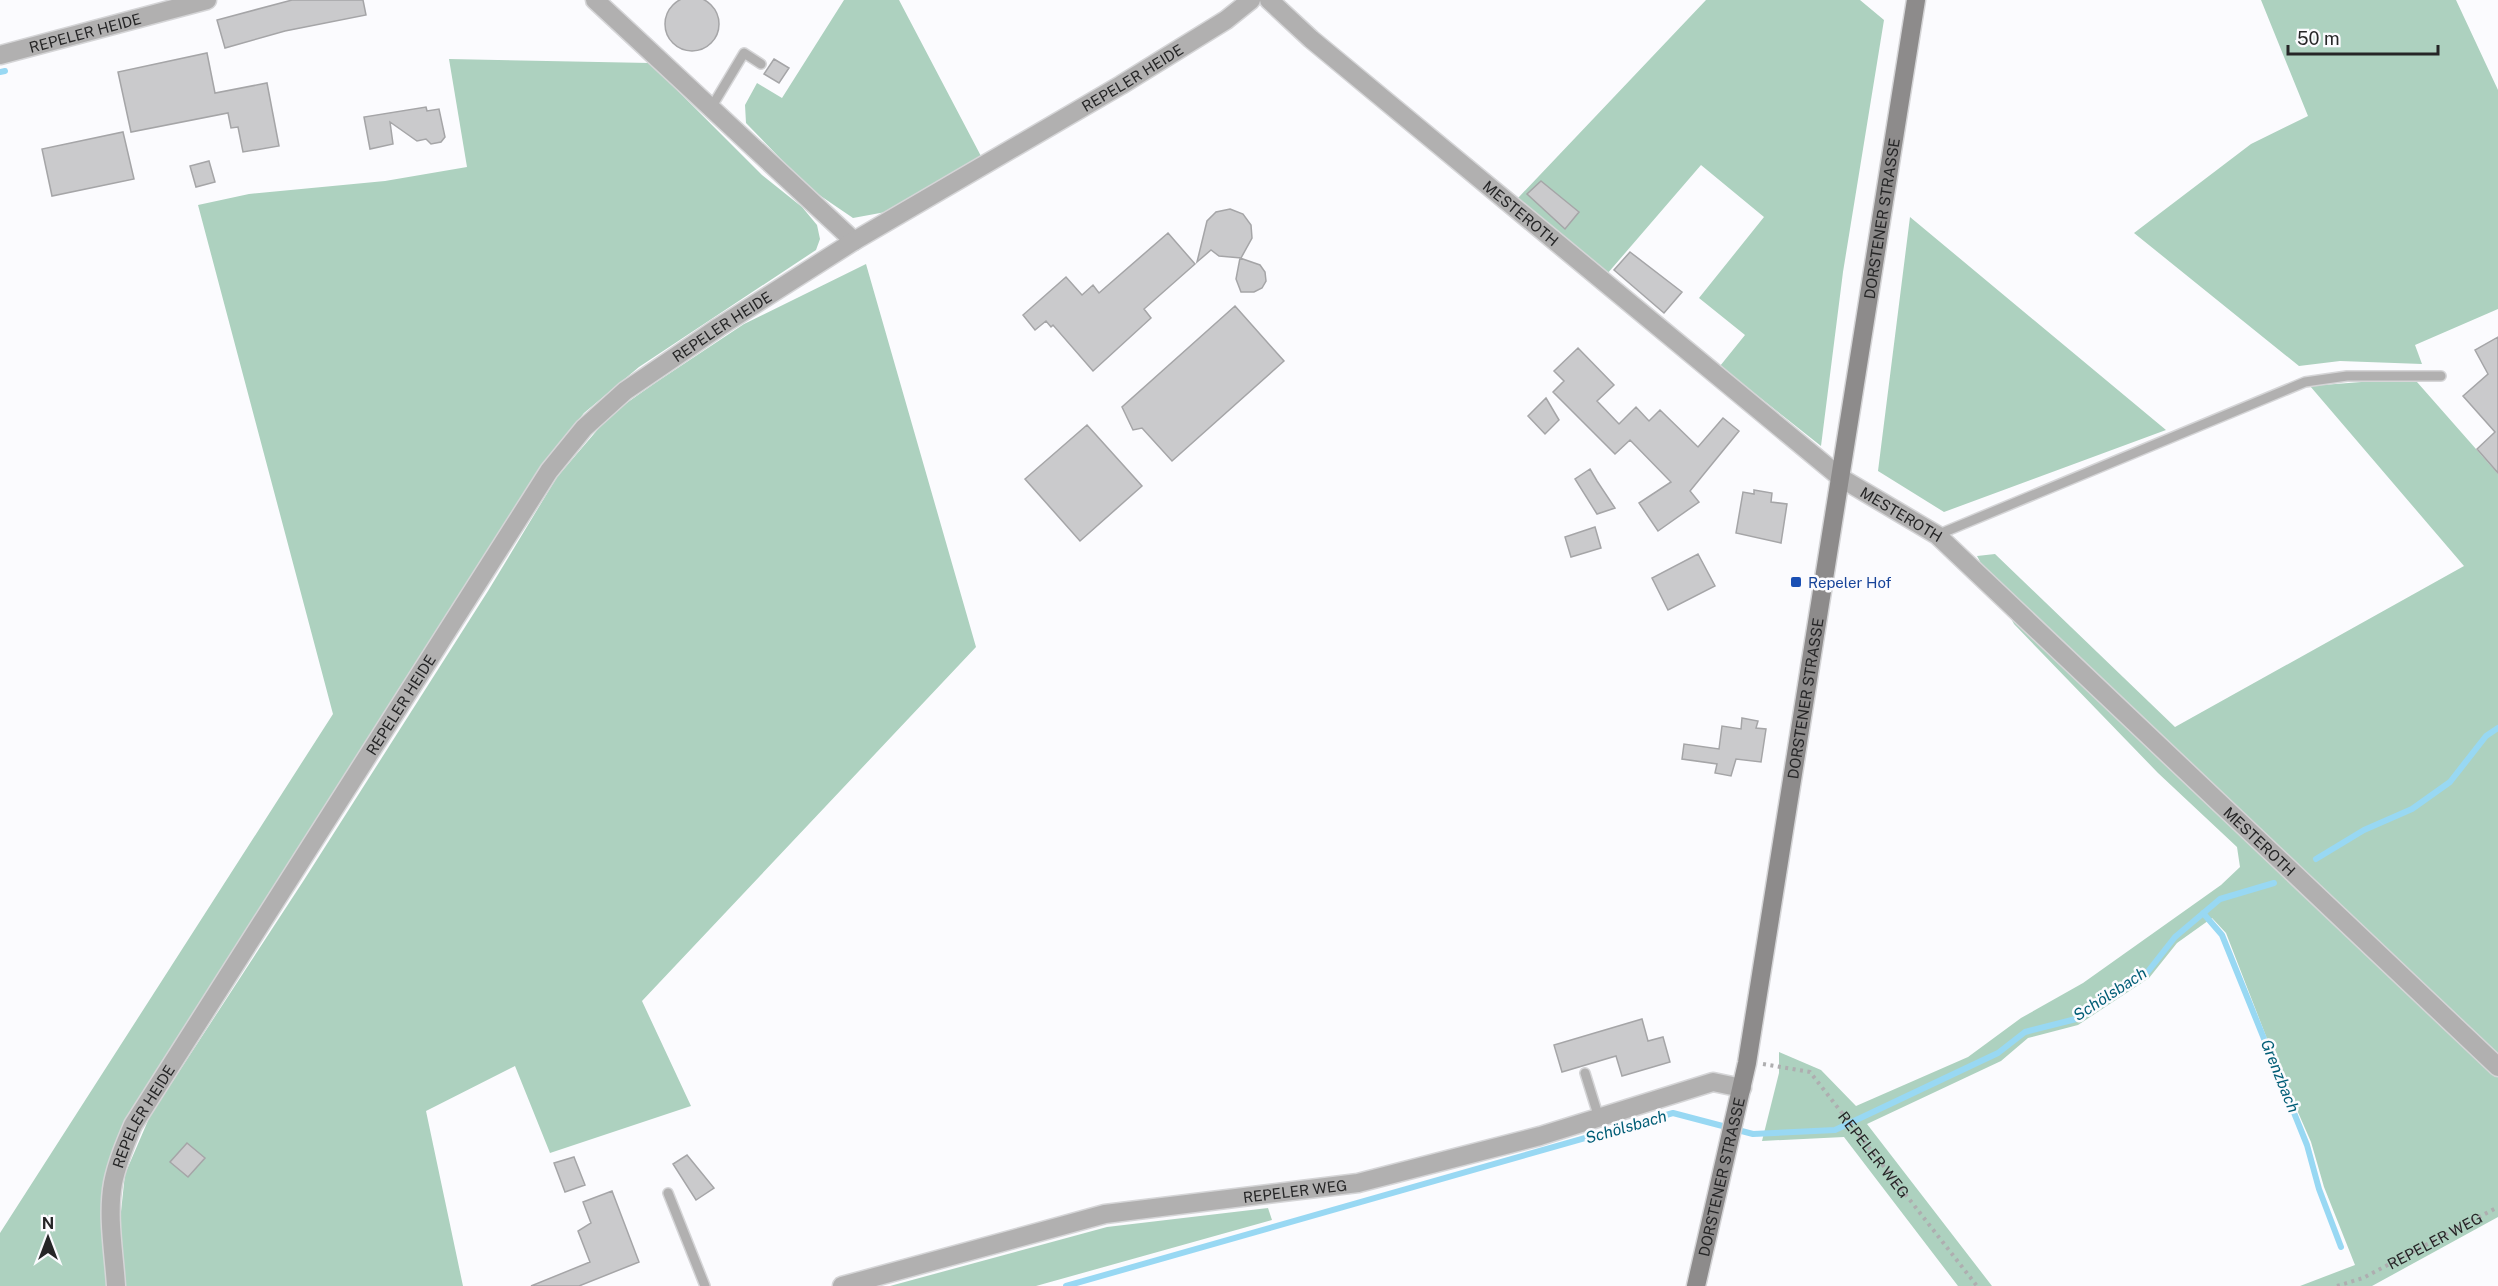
<svg xmlns="http://www.w3.org/2000/svg" width="2498" height="1286" viewBox="0 0 2498 1286" font-family="'Public Sans',sans-serif">
  <rect width="100%" height="100%" fill="#fbfbfe"/>
  <!-- green -->
  <path fill="#add1bf" d="M844,0h55l83,158 -91,53 -38,7 -44,-30 -63,-65 -1,-18 12,-22 25,15z
    M1706,0h154l24,20 -41,252 -22,174 -101,-80 25,-31 -46,-37 65,-81 -63,-52 -94,109 -89,-76z
    M2261,0h195l42,90v219l-83,36 7,19 -82,-3 -41,5 -165,-133 117,-89 57,-28z
    M449,59l201,4 112,112 40,32 15,18 3,14 -4,11 -177,117 -55,46 -46,58 -425,685 -1,130h-112v-53l333,-519 -135,-509 51,-11 136,-13 82,-14z
    M1910,217l256,213 -222,82 -66,-41z
    M866,264l110,383 -334,354 49,105 -141,47 -35,-87 -89,45 37,175h-338l-5,-65 5,-47 25,-58 154,-236 184,-289 69,-114 54,-63 44,-31 89,-59z
    M2387,380l30,2 81,92v743l-126,69h-72l55,-21 -31,-78 -13,-45 -35,-80 -50,-129 -14,-15 -35,25 -28,35 -71,47 -50,13 -27,23 -134,63 125,162h-34l-114,-149 -82,4 17,-68v-21l42,18 35,36 112,-49 53,-39 62,-35 138,-98 19,-18 -3,-20 -79,-74 -144,-149 -37,-68 18,-2 180,173 289,-161 -154,-180z
    M1268,1208l4,12 -236,66h-146l217,-59z"/>
  <g fill="none" stroke-linecap="round" stroke-linejoin="round">
    <!-- stream -->
    <path stroke="#98d8f3" stroke-width="6" d="M0,72l5,-1
      M2316,859l48,-29 48,-21 38,-27 36,-46 12,-8
      M2203,913l19,22 85,210 12,44 22,58
      M1066,1286l607,-173 80,21 82,-4 163,-77 27,-21 51,-13 70,-45 29,-37 45,-38 54,-16"/>
  </g>
  <!-- building -->
  <path fill="#cacacc" stroke="#a5a5a7" stroke-width="1.5" d="M665 24a27 27 0 1 1 54 0a27 27 0 1 1-54 0Z
    M292,0h71l3,15 -81,16 -60,17 -8,-28z
    M207,53l8,40 52,-10 12,63 -36,6 -5,-25 -7,1 -3,-15 -97,19 -13,-60z
    M774,59l15,9 -10,15 -15,-9z
    M426,107l1,4 12,-2 6,28 -4,5 -10,2 -5,-5 -9,2 -27,-19 3,22 -23,5 -6,-32z
    M123,132l11,47 -82,17 -10,-47z
    M209,161l6,21 -19,5 -6,-21z
    M1541,181l38,31 -14,17 -38,-35z
    M1230,209l13,5 8,11 1,13 -11,20 -22,-2 -8,-6 -14,12 10,-41 9,-9z
    M1168,233l27,31 -51,45 7,9 -58,53 -40,-46 -2,2 -5,-6 -11,9 -12,-15 43,-38 16,18 11,-10 6,8z
    M1630,252l52,40 -18,21 -50,-43z
    M1240,258l20,7 5,7 1,9 -4,7 -8,4h-13l-5,-13z
    M1235,306l49,55 -112,100 -30,-33 -9,2 -11,-23z
    M2498,337v136l-21,-24 18,-17 -32,-36 25,-22 -13,-24z
    M1578,348l36,37 -17,16 22,23 17,-17 13,14 11,-11 38,37 25,-29 16,13 -49,60 9,11 -41,29 -19,-28 32,-21 -41,-42 -15,14 -62,-62 11,-11 -10,-10z
    M1546,398l13,22 -14,14 -17,-18z
    M1087,425l55,61 -62,55 -55,-62z
    M1590,469l7,12 18,27 -18,6 -22,-35z
    M1754,490l18,3 -1,9 16,2 -6,39 -45,-10 7,-41 11,2z
    M1595,527l6,21 -30,9 -6,-20z
    M1698,554l17,32 -47,24 -16,-32z
    M1742,718l16,3 -2,7 10,1 -5,33 -25,-3 -5,17 -16,-3 2,-9 -35,-5 2,-15 35,5 3,-23 19,3z
    M1642,1019l6,22 15,-4 7,25 -48,14 -6,-20 -54,16 -8,-27z
    M187,1143l18,15 -17,19 -18,-15z
    M687,1155l27,33 -18,12 -23,-36z
    M574,1157l11,28 -20,7 -11,-29z
    M612,1191l27,71 -60,24h-48l59,-24 -12,-31 13,-8 -8,-21z"/>
  <g fill="none" stroke-linecap="round" stroke-linejoin="round">
    <!-- lane casing -->
    <g stroke="#d5d5d7" stroke-width="12">
      <path id="lane" d="M711,108l33,-55 17,11
        M1937,535l368,-153 42,-6h94
        M1585,1073l14,45
        M668,1193l37,93"/>
    </g>
    <!-- street casing -->
    <g stroke="#d5d5d7" stroke-width="21">
      <g id="street">
        <path d="M595,0l259,241"/>
        <path id="s3" d="M1269,0l42,39 530,439 96,57 561,532"/>
        <path id="s4" d="M0,55l207,-55"/>
        <path id="s5" d="M116,1286c-2,-33 -9,-70 -3,-103 4,-20 12,-39 20,-58l416,-654 35,-43 41,-37 94,-64 135,-86 267,-156 105,-65 25,-20"/>
        <path id="s6" d="M842,1286l263,-72 253,-31 182,-47 173,-54 29,6"/>
      </g>
    </g>
    <!-- secondary casing -->
    <g stroke="#d5d5d7" stroke-width="21">
      <g id="secondary">
        <path id="s7" d="M1696,1286l51,-223 169,-1063"/>
      </g>
    </g>
    <!-- path -->
    <g stroke="#aeaeb0" stroke-width="4" stroke-dasharray="3 4.5" stroke-linecap="butt">
      <path id="s1" d="M1763,1064l47,8 167,214"/>
      <path id="s2" d="M2337,1286l26,-8 135,-71"/>
    </g>
    <!-- lane -->
    <use href="#lane" stroke="#b1b0b0" stroke-width="9"/>
    <!-- street -->
    <use href="#street" stroke="#b1b0b0" stroke-width="18"/>
    <!-- secondary -->
    <use href="#secondary" stroke="#8d8b8b" stroke-width="18"/>
  </g>
  <!-- markers -->
  <rect fill="#1a4fb4" stroke="#fbfbfe" stroke-width="2" x="1790" y="576" width="12" height="12" rx="3"/>
  <g text-anchor="middle" dominant-baseline="central" stroke-width="5" stroke-linejoin="round" paint-order="stroke">
    <!-- street labels -->
    <g font-size="15" fill="#262627" stroke="#fbfbfe">
      <text stroke="none"><textPath href="#s4" startOffset="88">REPELER HEIDE</textPath></text>
      <text stroke="none"><textPath href="#s5" startOffset="1647">REPELER HEIDE</textPath></text>
      <text stroke="none"><textPath href="#s3" startOffset="330">MESTEROTH</textPath></text>
      <text stroke="none"><textPath href="#s7" startOffset="1084">DORSTENER STRASSE</textPath></text>
      <text stroke="none"><textPath href="#s5" startOffset="1167">REPELER HEIDE</textPath></text>
      <text stroke="none"><textPath href="#s3" startOffset="816">MESTEROTH</textPath></text>
      <text stroke="none"><textPath href="#s7" startOffset="598">DORSTENER STRASSE</textPath></text>
      <text stroke="none"><textPath href="#s5" startOffset="663">REPELER HEIDE</textPath></text>
      <text stroke="none"><textPath href="#s3" startOffset="1302">MESTEROTH</textPath></text>
      <text stroke="none"><textPath href="#s5" startOffset="177">REPELER HEIDE</textPath></text>
      <text stroke="none"><textPath href="#s1" startOffset="152">REPELER WEG</textPath></text>
      <text stroke="none"><textPath href="#s7" startOffset="112">DORSTENER STRASSE</textPath></text>
      <text stroke="none"><textPath href="#s6" startOffset="464">REPELER WEG</textPath></text>
      <text stroke="none"><textPath href="#s2" startOffset="108">REPELER WEG</textPath></text>
    </g>
    <!-- transit labels -->
    <g font-size="15" fill="#164399" stroke="#fbfbfe" text-anchor="start">
      <text x="1808" y="582">Repeler Hof</text>
    </g>
    <!-- water labels -->
    <g font-size="16" font-style="italic" fill="#015d76" stroke="#fbfbfe">
      <text transform="translate(2110 994) rotate(-33)">Schölsbach</text>
      <text transform="translate(2280 1076) rotate(68)">Grenzbach</text>
      <text transform="translate(1626 1127) rotate(-16)">Schölsbach</text>
    </g>
  </g>
  <!-- north arrow -->
  <g transform="translate(48 1238)" stroke="#fbfbfe" stroke-width="4.5" paint-order="stroke">
  <path d="M0-4.5L10 22L0 15L-10 22Z" fill="#262627"/>
  <text y="-9" font-size="16" font-weight="bold" text-anchor="middle" fill="#262627">N</text>
  </g>
  <!-- scale -->
  <path d="M2288 45v9h150v-9" fill="none" stroke="#262627" stroke-width="3"/>
  <text x="2297" y="45" font-size="18" fill="#262627" stroke="#fbfbfe" stroke-width="4.5" paint-order="stroke">50 m</text>
</svg>
